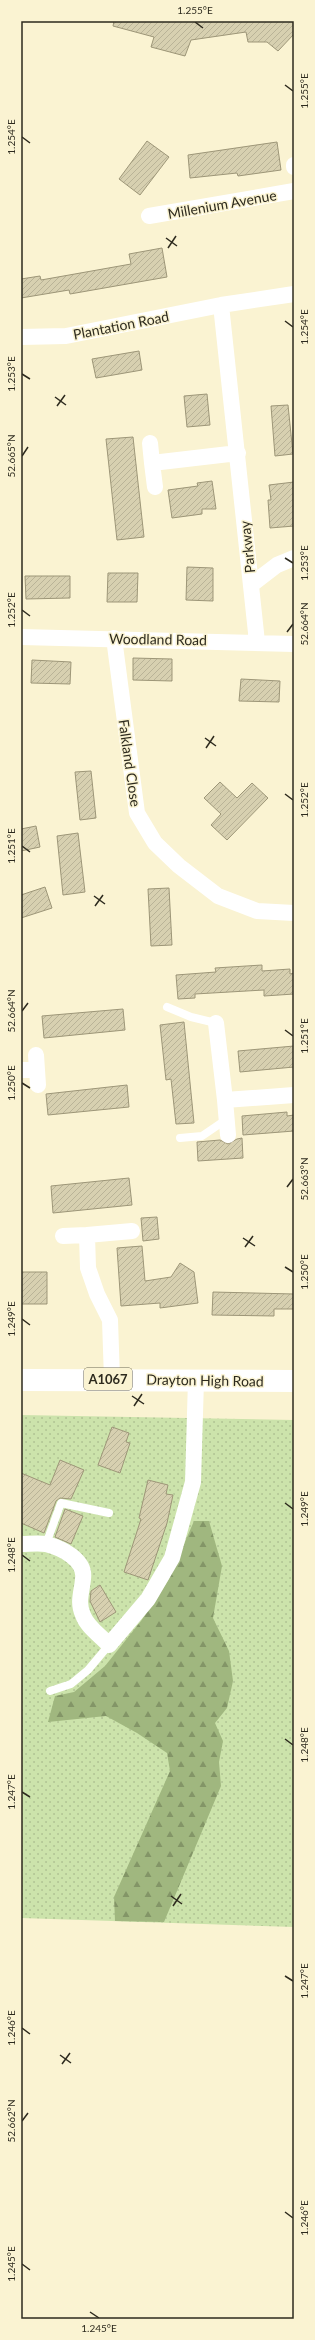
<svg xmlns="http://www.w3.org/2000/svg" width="315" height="2340" viewBox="0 0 315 2340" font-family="Lato,sans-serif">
  <defs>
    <pattern id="grass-dots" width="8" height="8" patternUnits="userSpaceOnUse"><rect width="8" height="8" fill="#cce3ab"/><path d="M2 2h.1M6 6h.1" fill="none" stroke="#b0c393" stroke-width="1.8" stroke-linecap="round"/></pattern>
    <pattern id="forest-firs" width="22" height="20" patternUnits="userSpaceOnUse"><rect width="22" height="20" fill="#a0b77f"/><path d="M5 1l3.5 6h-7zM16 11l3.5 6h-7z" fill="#839567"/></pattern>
    <pattern id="building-hatch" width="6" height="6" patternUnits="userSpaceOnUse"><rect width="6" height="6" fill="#d7d0b0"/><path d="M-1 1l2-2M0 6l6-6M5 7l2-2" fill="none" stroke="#b9b397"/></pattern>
  </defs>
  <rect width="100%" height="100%" fill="#faf3d2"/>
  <!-- grass -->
  <path fill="url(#grass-dots)" d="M21,1415l273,5v507l-273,-9z"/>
  <!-- forest -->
  <path fill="url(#forest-firs)" d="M194,1521h15l13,45 -9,52 16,33 4,30 -6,27 -12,15 8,18 -4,21 2,24 -57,136 -49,-1 -1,-24 56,-126 -3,-18 -30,-20 -31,-17 -58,6 7,-26 19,-4 31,-26 36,-45 28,-42z"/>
  <!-- building -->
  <path fill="url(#building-hatch)" stroke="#9d9678" d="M114,21h179l1,13 -16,17 -11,-9h-19l-2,-10 -55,8 -6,16 -34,-9 3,-10 -41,-11z
    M147,141l22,16 -29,38 -21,-16z
    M277,142l4,28 -43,6 -1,-3 -47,5 -2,-23z
    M162,248l5,29 -97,17 -1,-4 -48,8v-19l19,-3 1,4 90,-16 -2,-10z
    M139,351l3,19 -46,8 -4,-19z
    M207,394l3,31 -23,2 -3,-31z
    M288,405l5,49 -18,2 -4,-50z
    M133,437l11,100 -27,3 -11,-101z
    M212,481l4,28h-14v5l-30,4 -4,-28 30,-4 -1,-3z
    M294,482v44l-24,2 -2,-28h3l-2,-15z
    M187,567l26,1v33l-27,-1z
    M108,573h30l-1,29h-30z
    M25,576h45v22l-44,1z
    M133,658l39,1v22l-39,-1z
    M32,660l39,2 -1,22 -39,-1z
    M241,679l39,2 -1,21 -40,-1z
    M91,771l5,47 -16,2 -5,-48z
    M220,782l17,16 15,-15 16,15 -41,42 -16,-15 10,-11 -17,-16z
    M36,826l4,21 -19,4v-22z
    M78,833l7,59 -22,3 -6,-59z
    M45,887l7,21 -31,10v-23z
    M169,888l3,57 -21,1 -3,-57z
    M262,965v6l28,-2v5l4,-1v21l-30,2v-6l-69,4v4l-17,1 -2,-24 40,-3 -1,-4z
    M123,1009l2,21 -81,8 -2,-22z
    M184,1022l10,101 -18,1 -5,-45 -5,1 -6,-55z
    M294,1046v21l-54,5 -2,-21z
    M127,1085l2,22 -81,8 -2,-21z
    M287,1112v4l7,-1v16l-51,4 -1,-19z
    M242,1138l1,20 -45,3 -1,-19 23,-2 8,4 9,-5z
    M129,1178l3,27 -79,8 -2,-27z
    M157,1217l2,22 -16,2 -2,-23z
    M142,1246l3,35 26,-4 9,-14 14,9 4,31 -38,5v-5l-39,3 -4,-58z
    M21,1272h26v32h-26z
    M213,1292l81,2v15h-20v7l-62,-1z
    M112,1427l17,6 -3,9 4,1 -10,30 -22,-8z
    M60,1460l24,10 -13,29 -11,-1 -4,3 -12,32 -23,-10v-50l29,12z
    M148,1480l20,5 -2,9 7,1 -6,28 -19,57 -24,-8 17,-53 -2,-1z
    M65,1509l18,7 -12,28 -16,-7z
    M100,1585l16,27 -16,10 -10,-21 1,-10z"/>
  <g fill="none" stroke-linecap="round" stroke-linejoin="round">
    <!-- service -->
    <path stroke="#fff" stroke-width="8" d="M167,1007l24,10 25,6
      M180,1138l22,-2 25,-17
      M46,1544l15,-41 48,10
      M50,1691l21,-7 17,-14 21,-25"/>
    <!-- minor -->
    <path stroke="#fff" stroke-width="16" d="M294,165v2
      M149,216l145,-25
      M221,305l36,337
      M21,337l45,-1 155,-31 73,-11
      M150,443l2,20 86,-10
      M152,463l3,24
      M251,585l26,-20 17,-7
      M21,637l273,7
      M114,638l23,175 18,30 24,23 39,30 39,15 37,2
      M216,1023l9,77 69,-5
      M21,1070h16l-1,-15
      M37,1070l1,15
      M225,1100l3,35
      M63,1236l24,-1
      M112,1379l-2,-59 -13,-26 -9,-26 -1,-33 45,-4
      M21,1544c8,0 17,-1 25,0 16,4 40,16 37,35 -1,13 -6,23 0,36 4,12 18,21 26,30l39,-46 24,-41 21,-76 3,-102"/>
    <!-- primary -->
    <path stroke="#fff" stroke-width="22" d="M21,1380l273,1"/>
  </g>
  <!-- ticks -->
  <path fill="none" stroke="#2d2a1e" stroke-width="1.5" d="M195,22l8,6M285,85l8,6M22,137l8,6M166,238l11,8M168,248l8,-12M285,321l8,6M22,374l8,5M55,397l11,8M57,406l8,-11M22,456l6,-9M285,558l8,5M22,610l8,6M287,632l6,-8M205,738l11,8M206,748l8,-12M285,794l8,6M22,846l8,6M94,896l11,8M95,906l8,-11M22,1011l6,-8M285,1030l8,6M22,1083l8,5M287,1187l6,-8M243,1238l12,8M245,1247l8,-11M285,1267l8,5M22,1319l8,6M132,1396l12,8M134,1406l8,-12M285,1503l8,6M22,1555l8,6M285,1739l8,6M22,1792l8,5M171,1896l11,8M173,1906l8,-12M285,1976l8,5M22,2028l8,6M60,2055l11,8M62,2064l8,-11M22,2121l6,-8M285,2212l8,6M22,2264l8,6M90,2312l9,6"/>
  <g text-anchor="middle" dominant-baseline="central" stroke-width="3" stroke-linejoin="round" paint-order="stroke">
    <!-- shield labels -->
    <rect fill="#faf3d2" stroke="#6a6654" stroke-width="1" x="84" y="1368" width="48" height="22" rx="3"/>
    <g font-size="13" font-weight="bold" fill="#2d2a1e">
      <text x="108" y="1379">A1067</text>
    </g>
    <!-- street labels -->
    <g font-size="14" fill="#2d2a1e" stroke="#faf3d2">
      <text transform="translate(222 204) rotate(-10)">Millenium Avenue</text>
      <text transform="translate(121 325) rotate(-11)">Plantation Road</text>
      <text transform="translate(247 547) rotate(-96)">Parkway</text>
      <text transform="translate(158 639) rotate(1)">Woodland Road</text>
      <text transform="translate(130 763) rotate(82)">Falkland Close</text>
      <text transform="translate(205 1380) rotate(1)">Drayton High Road</text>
    </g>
  </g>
  <!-- border -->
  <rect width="315" height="2340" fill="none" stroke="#faf3d2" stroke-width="44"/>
  <rect x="22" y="22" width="271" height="2296" fill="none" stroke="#2d2a1e" stroke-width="1.5"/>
  <g font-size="10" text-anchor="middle" fill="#2d2a1e">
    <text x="195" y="14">1.255°E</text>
    <text transform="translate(304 91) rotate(-90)" y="4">1.255°E</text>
    <text transform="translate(11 137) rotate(-90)" y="4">1.254°E</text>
    <text transform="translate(304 327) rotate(-90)" y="4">1.254°E</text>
    <text transform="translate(11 374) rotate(-90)" y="4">1.253°E</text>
    <text transform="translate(11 456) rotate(-90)" y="4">52.665°N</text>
    <text transform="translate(304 563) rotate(-90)" y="4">1.253°E</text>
    <text transform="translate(11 610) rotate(-90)" y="4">1.252°E</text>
    <text transform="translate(304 624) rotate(-90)" y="4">52.664°N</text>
    <text transform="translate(304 800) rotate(-90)" y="4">1.252°E</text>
    <text transform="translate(11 846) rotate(-90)" y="4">1.251°E</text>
    <text transform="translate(11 1011) rotate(-90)" y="4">52.664°N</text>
    <text transform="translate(304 1036) rotate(-90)" y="4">1.251°E</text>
    <text transform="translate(11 1083) rotate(-90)" y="4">1.250°E</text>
    <text transform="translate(304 1179) rotate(-90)" y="4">52.663°N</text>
    <text transform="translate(304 1272) rotate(-90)" y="4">1.250°E</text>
    <text transform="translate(11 1319) rotate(-90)" y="4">1.249°E</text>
    <text transform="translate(304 1509) rotate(-90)" y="4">1.249°E</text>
    <text transform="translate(11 1555) rotate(-90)" y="4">1.248°E</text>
    <text transform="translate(304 1745) rotate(-90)" y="4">1.248°E</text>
    <text transform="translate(11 1792) rotate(-90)" y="4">1.247°E</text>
    <text transform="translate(304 1981) rotate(-90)" y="4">1.247°E</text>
    <text transform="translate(11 2028) rotate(-90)" y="4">1.246°E</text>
    <text transform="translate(11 2121) rotate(-90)" y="4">52.662°N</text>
    <text transform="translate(304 2218) rotate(-90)" y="4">1.246°E</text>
    <text transform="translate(11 2264) rotate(-90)" y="4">1.245°E</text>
    <text x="99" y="2332">1.245°E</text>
  </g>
</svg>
